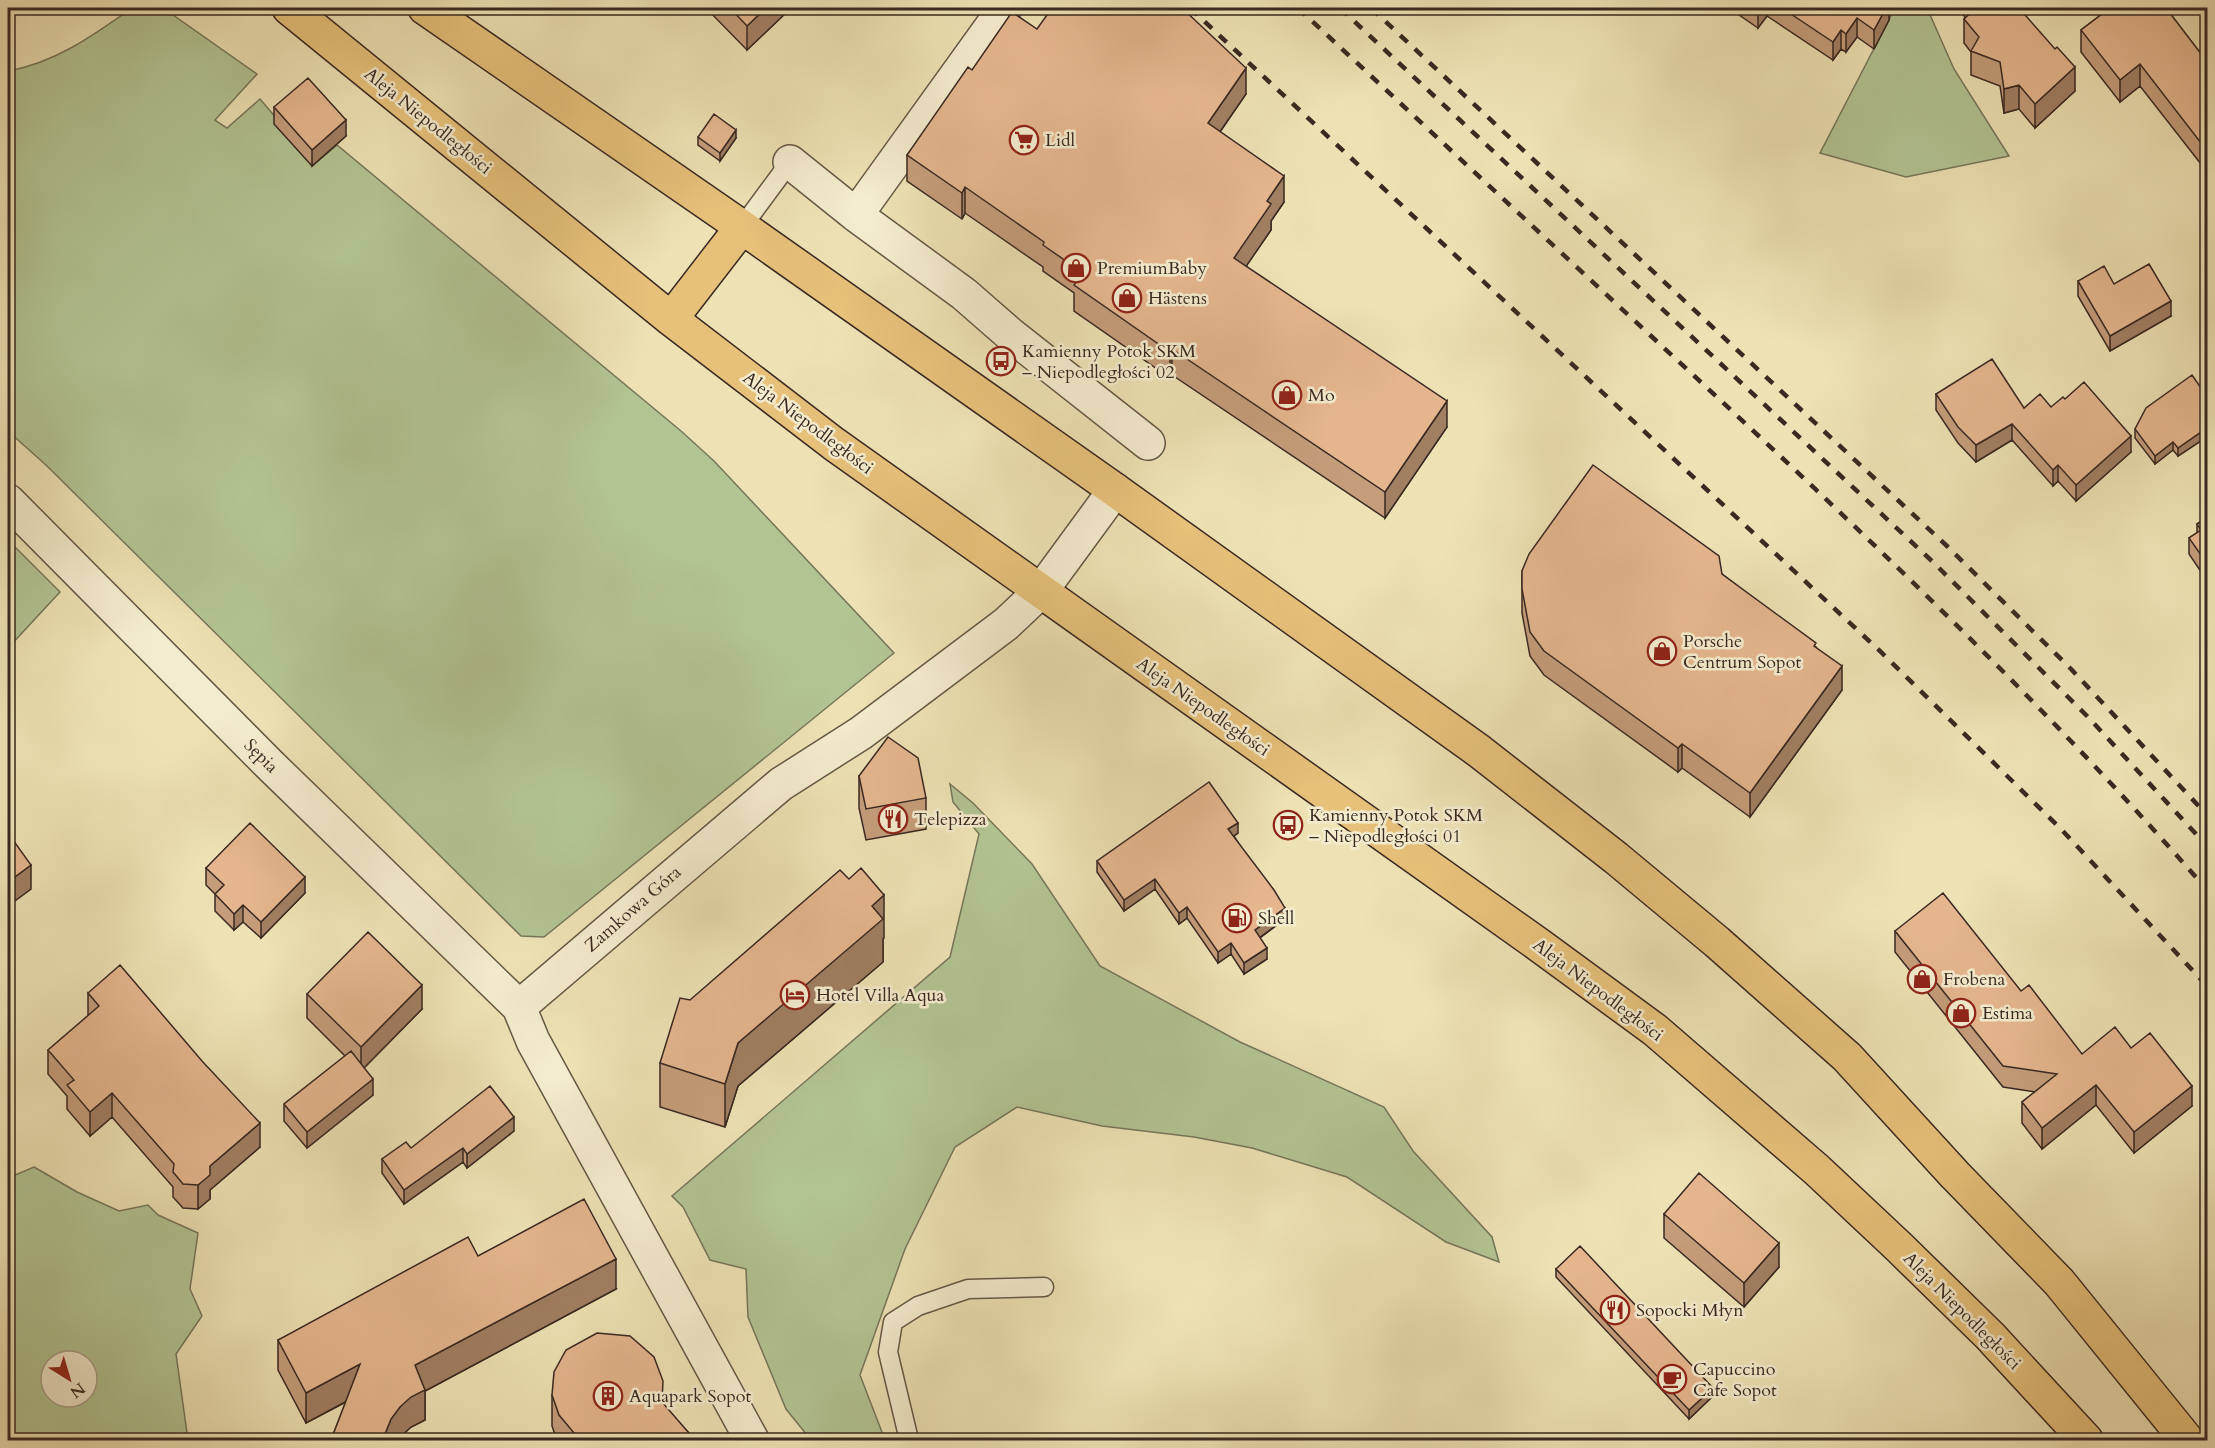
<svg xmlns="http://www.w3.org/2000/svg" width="2215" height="1448" viewBox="0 0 2215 1448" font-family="Cardo,serif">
  <rect width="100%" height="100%" fill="#eee2b4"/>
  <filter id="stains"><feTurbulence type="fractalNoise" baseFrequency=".00333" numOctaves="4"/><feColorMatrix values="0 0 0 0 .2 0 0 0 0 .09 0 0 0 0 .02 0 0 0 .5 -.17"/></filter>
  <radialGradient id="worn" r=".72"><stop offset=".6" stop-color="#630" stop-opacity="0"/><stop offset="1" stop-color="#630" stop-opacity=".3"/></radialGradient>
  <!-- green -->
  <path fill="#b2c492" stroke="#76765a" stroke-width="1.5" fill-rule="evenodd" d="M132,8h31l94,66 -42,46 12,8 33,-29 18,21 34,46 25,-21 344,286 33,30 180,192 -350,284 -23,-1 -474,-470 -39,-35v-360c47,-8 86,-36 124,-63z
    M1895,8h32l27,61 55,87 -103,21 -86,-24z
    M8,540l52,52 -52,56z
    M950,784l23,19 59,61 68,102 140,76 144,65 29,44 79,86 7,25 -53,-20 -99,-65 -95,-29 -58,-11 -92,-11 -85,-19 -62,40 -50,102 -45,126 25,65h-74l-25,-31 -38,-92 -2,-48 -36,-9 -27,-53 -11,-11 278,-239 29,-123 -26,-32z
    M34,1167l43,25 42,19 29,-6 10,10 40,18 -8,56 12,27 -26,38 12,86h-180v-262zM51,1361h36v36h-36z"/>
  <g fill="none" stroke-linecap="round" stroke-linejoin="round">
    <!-- lane casing -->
    <g stroke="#665746" stroke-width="21">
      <path id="lane" d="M742,227l48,-65
        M909,1440l-21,-88 5,-30 25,-16 50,-17 76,-2"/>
    </g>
    <!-- street casing -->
    <g stroke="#665746" stroke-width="36">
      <path id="street" d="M790,162l66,53 108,79 47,41 137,108
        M856,215l149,-207
        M8,501l261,263 250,243 14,34 219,399
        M519,1007l262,-223 80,-51 145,-109 35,-33 74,-101"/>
    </g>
    <!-- primary casing -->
    <g stroke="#392922" stroke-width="36">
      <path id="primary" d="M289,8l382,311 163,125 705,501 116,85 162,140 82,77 91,89 96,104
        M425,8l317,219 373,263 364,261 137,107 101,84 130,115 108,118 104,107 128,158
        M671,319l71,-92"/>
    </g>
    <!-- lane -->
    <use href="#lane" stroke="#f4ecce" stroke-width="18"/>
    <!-- street -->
    <use href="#street" stroke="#f4ecce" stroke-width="33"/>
    <!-- primary -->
    <use href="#primary" stroke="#e7c17a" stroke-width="33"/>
    <!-- rail -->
    <path stroke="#392922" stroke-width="4.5" stroke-dasharray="10 10" stroke-linecap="butt" d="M1190,8l691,644 180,177 147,158
      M1298,8c130,121 261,243 392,364 179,166 357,334 518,519
      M1340,8l594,555 154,154 120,130
      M1371,8l577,539 123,122 137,147"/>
  </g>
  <!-- wall -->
  <path fill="#c59d7a" stroke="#392922" stroke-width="1.5" d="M706,8h85l-44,42z
    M1729,8h160v12l-15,29 -17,-12 -11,15 -5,-3 -8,11 -66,-44 -9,12z
    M1957,8h62l56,83 -40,37 -16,-19 -15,4 -4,-27 -29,-11v-23l-7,-9v-24l1,-2z
    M2104,8h62l42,55v110l-68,-87 -20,16 -39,-50v-22l26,-20z
    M1142,14l104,80 -26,38 64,70 -13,19v9l-25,36 201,161 -62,91 -213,-143 -2,3 -96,-67v-18l-31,-22v-4l-78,-54 -3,6 -55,-38v-26l65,-85 65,-41z
    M274,107l72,29 -34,30 -38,-42z
    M698,137l38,1 -16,23 -22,-16z
    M2078,281l36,3 57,32 -61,35 -32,-55z
    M1936,394l88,14 27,-1 80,45 -55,49 -18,-20 -5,5 -41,-46 -36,22 -18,-19 -22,-33z
    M2208,398v38l-30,20 -5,-6 -18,14 -20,-26v-9z
    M2208,517v65l-19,-28v-16l8,-5v-9z
    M1522,571l200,3 94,73 26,43 -92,127 -68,-49 -4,4 -134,-97 -14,-19 -8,-43z
    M859,776l67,22v31l-60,11 -7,-32z
    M1238,833l-4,3 51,83 -25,19 7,21 -23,15 -13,-20 -13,9 -31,-45 -8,6 -24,-35 -31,22 -27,-39v-11z
    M206,868l99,25 -44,45 -18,-16 -9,8 -19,-19v-17l-9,-9z
    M1895,931l126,60 61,63 49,-6 61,58 -58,47 -38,-48 -54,44 -20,-26v-21l13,-10 -32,-5 -108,-135z
    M884,938l-1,1v23l-145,124 -13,41 -65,-20v-44l30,-63z
    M88,993l172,154 -50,43v9l-12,10 -15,-1 -10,-11v-10l-61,-70 -22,19 -23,-27v-13l-19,-22v-24l40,-34z
    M307,994l115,15 -58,59 9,27 -66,53 -23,-27v-17l61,-48 -38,-38z
    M514,1131l-47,37 -4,-6 -59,42 -22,-31v-14l29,-11z
    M1664,1214l115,53 -35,40 -80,-69z
    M478,1256l138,33 -191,102v29l-14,7 -14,13h-66l15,-38 -40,21 -28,-53v-30z
    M1556,1269l157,127 -24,23 -133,-142z
    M552,1395l111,9 32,36h-138l-5,-14z"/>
  <!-- shaded-wall -->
  <path fill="#a07f63" stroke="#392922" stroke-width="1.5" d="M766,8h25l-44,42v-24z
    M1760,8h7v8l-9,12v-19z
    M1886,8h3v12l-15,29v-19z
    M1857,18v19l-11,15v-18z
    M1841,30v19l-8,11v-18z
    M2140,64v22l-20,16v-22z
    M2075,67v24l-40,37v-24z
    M1246,68v26l-38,55v-26z
    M2019,85v24l-15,4v-24z
    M346,120v16l-34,30v-16z
    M736,130v8l-16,23v-8z
    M1284,176v26l-13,19v9l-37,54v-26l33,-57z
    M965,187v26l-3,6v-26z
    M2171,301v15l-61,35v-15z
    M1172,349v26l-2,3v-26z
    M1447,401v26l-62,91v-26z
    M2012,424v16l-36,22v-17z
    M2208,427v9l-30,20v-8z
    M2131,436v16l-55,49v-16z
    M2173,442v8l-18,14v-8z
    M2058,465v16l-5,5v-16z
    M1842,666v24l-92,127v-24z
    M1682,744v24l-4,4v-24z
    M1238,823v10l-10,7v-11z
    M31,865v24l-23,17v-24z
    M305,877v16l-44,45v-16z
    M1155,879v10l-31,22v-11z
    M884,895v43l-1,1v23l-145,124 -13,41v-43l13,-41 134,-137z
    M243,905v17l-9,8v-16z
    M1187,907v11l-8,6v-11z
    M1285,908v11l-30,22v-11z
    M1231,943v11l-13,9v-11z
    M1267,948v11l-23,15v-11z
    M422,985v24l-61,62v-24z
    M373,1079v16l-66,53v-16z
    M2096,1085v20l-54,44v-21z
    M2192,1086v20l-58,47v-21z
    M112,1093v24l-22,19v-24z
    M514,1117v14l-47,37v-14z
    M260,1123v24l-50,43v9l-12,10v-24l12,-19z
    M463,1148v14l-59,42v-14z
    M1779,1243v24l-35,40v-24z
    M616,1259v30l-191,102v29l-14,7 -14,13h-13l1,-6 6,-15 9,-12 15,-42z
    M360,1364v30l-54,29v-30z
    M1713,1388v8l-24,23v-9z"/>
  <!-- building -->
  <path fill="#e5b68e" stroke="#392922" stroke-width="1.5" d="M730,8h36l-19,18z
    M1052,8h81l9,6 5,-6h35l64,60 -38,55 76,53 -17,25 4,3 -37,54 213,143 -62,91 -213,-143 -2,3 -96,-67 9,-12 -40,-28 1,-3 -79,-55 -3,6 -55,-38 61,-88 4,3 40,-58 25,17z
    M1782,8h104l-12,22 -17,-12 -11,16 -5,-4 -8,12z
    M1976,8h43l36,41 2,-2 18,20 -40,37 -16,-19 -15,4 -4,-27 -29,-11 8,-14 -15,-18z
    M2110,8h56l42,55v89l-68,-88 -20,16 -39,-50z
    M308,78l38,42 -34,30 -38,-43z
    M714,114l22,16 -16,23 -22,-16z
    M2149,264l22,37 -61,35 -32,-55 26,-15 10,18z
    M1992,359l32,49 16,-14 11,13 12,-10 2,2 19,-17 47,54 -55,49 -18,-20 -5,5 -41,-46 -36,21 -18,-18 -22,-33z
    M2192,375l16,23v29l-30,21 -5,-6 -18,14 -20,-27 11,-21z
    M1593,465l126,91 3,18 94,69 -2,3 28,20 -92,127 -68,-49 -4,4 -134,-97 -14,-19 -8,-43v-18l7,-17z
    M2208,517v48l-19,-27 12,-8 -4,-6z
    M888,737l30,21 8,40 -60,11 -7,-33z
    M1209,782l29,41 -10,6 46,61 11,18 -30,22 12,18 -23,15 -13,-20 -13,9 -31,-45 -8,6 -24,-34 -31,21 -27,-39z
    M250,823l55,54 -44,45 -18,-17 -9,9 -19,-20 9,-9 -18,-17z
    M8,833l23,32 -23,17z
    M861,868l23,27 -12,11 11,13 -145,124 -13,41 -65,-21 20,-65 10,2 150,-130 9,9z
    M1943,893l78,98 8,-6 53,69 33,-27 16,21 19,-15 42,53 -58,46 -38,-47 -54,43 -20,-26 35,-28 -54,-8 -108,-135z
    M368,932l54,53 -61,62 -54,-53z
    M120,965l82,96 58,62 -50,43v9l-12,10 -15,-1 -10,-12 1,-8 -62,-71 -22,19 -23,-27 7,-5 -26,-30 51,-44 -11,-13z
    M351,1051l22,28 -66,53 -23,-28z
    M490,1086l24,31 -47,37 -4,-6 -59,42 -22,-31 24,-17 5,6z
    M1699,1173l80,70 -35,40 -80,-69z
    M584,1199l32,60 -201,106 10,25 -14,7 -11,10 -9,12 -6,15 -1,6h-53l29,-76 -54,29 -28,-53 190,-103 10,19z
    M1580,1246l133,142 -24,22 -133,-141z
    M597,1333l33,3 24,21 9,24 -1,21 33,38h-105l-16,-7 -15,-18 -7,-20 2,-23 12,-22z"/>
  <!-- icons -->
  <defs>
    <g id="supermarket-ring" transform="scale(1.5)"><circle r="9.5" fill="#f4ecce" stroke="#8f2418" stroke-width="1.5"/><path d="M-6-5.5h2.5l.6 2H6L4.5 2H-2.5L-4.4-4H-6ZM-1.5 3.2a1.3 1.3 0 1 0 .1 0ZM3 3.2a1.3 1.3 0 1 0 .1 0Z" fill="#8f2418"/></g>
    <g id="shop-ring" transform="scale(1.5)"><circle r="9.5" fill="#f4ecce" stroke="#8f2418" stroke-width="1.5"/><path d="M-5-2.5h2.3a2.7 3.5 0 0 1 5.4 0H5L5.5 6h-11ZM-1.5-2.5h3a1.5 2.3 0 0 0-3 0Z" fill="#8f2418"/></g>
    <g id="bus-ring" transform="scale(1.5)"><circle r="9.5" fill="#f4ecce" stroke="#8f2418" stroke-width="1.5"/><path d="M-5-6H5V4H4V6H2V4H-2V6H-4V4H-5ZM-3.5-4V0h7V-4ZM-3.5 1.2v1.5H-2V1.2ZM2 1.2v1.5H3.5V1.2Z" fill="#8f2418"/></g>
    <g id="restaurant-ring" transform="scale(1.5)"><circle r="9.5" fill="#f4ecce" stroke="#8f2418" stroke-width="1.5"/><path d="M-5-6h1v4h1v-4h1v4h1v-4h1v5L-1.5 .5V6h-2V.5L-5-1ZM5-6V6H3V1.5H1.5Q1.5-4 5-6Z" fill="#8f2418"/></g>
    <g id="fuel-ring" transform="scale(1.5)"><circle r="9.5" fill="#f4ecce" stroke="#8f2418" stroke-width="1.5"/><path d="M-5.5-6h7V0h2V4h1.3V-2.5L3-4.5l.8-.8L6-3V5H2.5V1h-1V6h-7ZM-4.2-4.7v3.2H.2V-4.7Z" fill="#8f2418"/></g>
    <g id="hotel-ring" transform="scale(1.5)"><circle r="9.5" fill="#f4ecce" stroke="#8f2418" stroke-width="1.5"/><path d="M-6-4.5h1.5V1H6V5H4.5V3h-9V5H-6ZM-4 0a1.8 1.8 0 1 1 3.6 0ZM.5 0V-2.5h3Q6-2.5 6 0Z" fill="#8f2418"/></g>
    <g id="cafe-ring" transform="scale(1.5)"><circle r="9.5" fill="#f4ecce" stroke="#8f2418" stroke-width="1.5"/><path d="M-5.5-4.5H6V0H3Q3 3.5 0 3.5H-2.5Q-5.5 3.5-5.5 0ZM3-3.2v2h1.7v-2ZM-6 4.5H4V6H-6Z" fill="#8f2418"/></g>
    <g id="building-ring" transform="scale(1.5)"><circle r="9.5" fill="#f4ecce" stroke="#8f2418" stroke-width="1.5"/><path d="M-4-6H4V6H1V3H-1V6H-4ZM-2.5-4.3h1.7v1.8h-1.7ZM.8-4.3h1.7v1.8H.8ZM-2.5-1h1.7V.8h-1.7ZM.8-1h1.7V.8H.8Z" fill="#8f2418"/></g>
  </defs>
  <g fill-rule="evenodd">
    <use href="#supermarket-ring" x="1024" y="140"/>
    <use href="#shop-ring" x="1076" y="268"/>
    <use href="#shop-ring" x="1127" y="298"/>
    <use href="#bus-ring" x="1001" y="361"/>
    <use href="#shop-ring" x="1287" y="395"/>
    <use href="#shop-ring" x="1662" y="651"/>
    <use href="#restaurant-ring" x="893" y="819"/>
    <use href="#bus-ring" x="1288" y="825"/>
    <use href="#fuel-ring" x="1237" y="918"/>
    <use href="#shop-ring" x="1922" y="979"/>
    <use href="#hotel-ring" x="795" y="995"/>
    <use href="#shop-ring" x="1961" y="1013"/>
    <use href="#restaurant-ring" x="1615" y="1310"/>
    <use href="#cafe-ring" x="1672" y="1379"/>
    <use href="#building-ring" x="608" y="1396"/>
  </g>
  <g text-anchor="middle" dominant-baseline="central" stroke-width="5" stroke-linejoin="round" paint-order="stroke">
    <!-- street labels -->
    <g font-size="18" fill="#392922" stroke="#f4ecce">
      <text transform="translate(428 121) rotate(39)">Aleja Niepodległości</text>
      <text transform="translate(808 423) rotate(37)">Aleja Niepodległości</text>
      <text transform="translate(1203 707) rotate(35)">Aleja Niepodległości</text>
      <text transform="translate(261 756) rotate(45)">Sępia</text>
      <text transform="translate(633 909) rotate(-41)">Zamkowa Góra</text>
      <text transform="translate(1598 990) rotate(37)">Aleja Niepodległości</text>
      <text transform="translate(1962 1311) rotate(45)">Aleja Niepodległości</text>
    </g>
    <!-- poi labels -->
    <g font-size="18" fill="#392922" stroke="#f4ecce" text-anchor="start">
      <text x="1045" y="140">Lidl</text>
      <text x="1097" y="268">PremiumBaby</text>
      <text x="1148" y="298">Hästens</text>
      <text x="1022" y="351">Kamienny Potok SKM<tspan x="1022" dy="21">– Niepodległości 02</tspan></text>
      <text x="1308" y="395">Mo</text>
      <text x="1683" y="641">Porsche<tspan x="1683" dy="21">Centrum Sopot</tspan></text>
      <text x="1309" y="815">Kamienny Potok SKM<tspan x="1309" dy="21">– Niepodległości 01</tspan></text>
      <text x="914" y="819">Telepizza</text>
      <text x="1258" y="918">Shell</text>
      <text x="1943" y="979">Frobena</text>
      <text x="816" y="995">Hotel Villa Aqua</text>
      <text x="1982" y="1013">Estima</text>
      <text x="1636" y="1310">Sopocki Młyn</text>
      <text x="1693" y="1369">Capuccino<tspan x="1693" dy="21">Cafe Sopot</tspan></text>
      <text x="629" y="1396">Aquapark Sopot</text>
    </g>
  </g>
  <!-- margin -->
  <rect width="2215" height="1448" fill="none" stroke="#eee2b4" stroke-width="30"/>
  <rect x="9" y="9" width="2197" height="1430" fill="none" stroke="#392922" stroke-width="3"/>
  <rect x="15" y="15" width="2185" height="1418" fill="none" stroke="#392922" stroke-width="1.5"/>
  <!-- north arrow -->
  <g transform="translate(69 1379) rotate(143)"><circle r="28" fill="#f4ecce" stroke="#a99e89" stroke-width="1.5"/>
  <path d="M0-4.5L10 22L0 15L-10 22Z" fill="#8f2418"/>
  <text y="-9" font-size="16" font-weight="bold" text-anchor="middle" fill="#392922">N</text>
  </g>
  <rect width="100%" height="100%" filter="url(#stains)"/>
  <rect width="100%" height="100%" fill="url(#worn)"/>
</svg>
